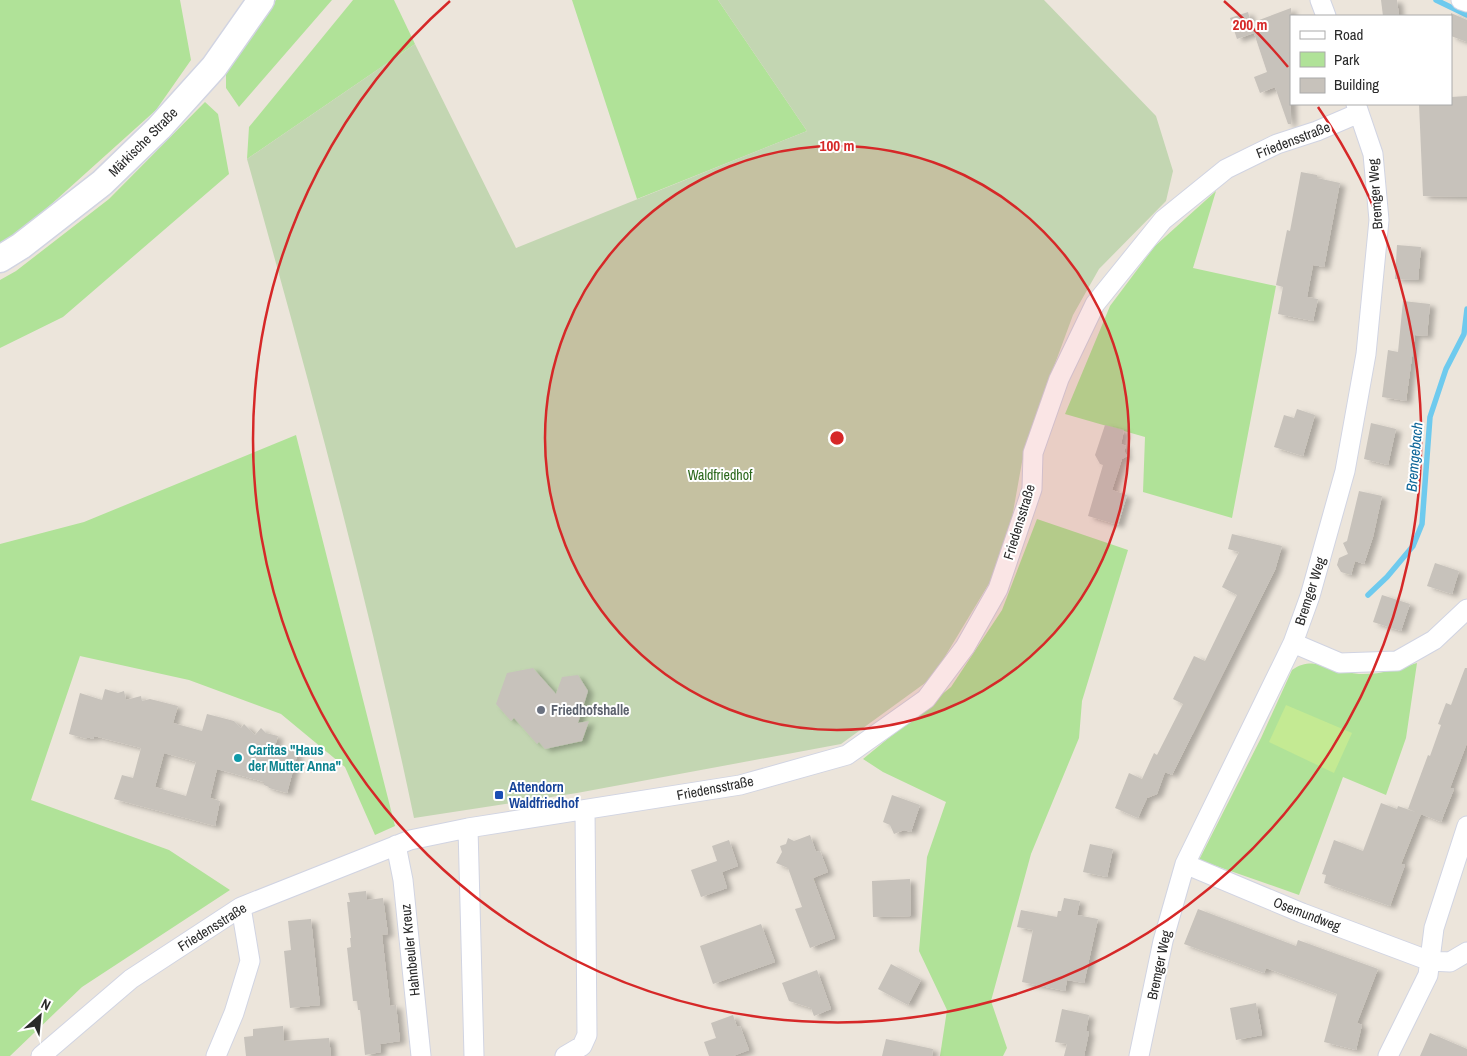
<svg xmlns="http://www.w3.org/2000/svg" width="1467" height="1056" viewBox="0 0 1467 1056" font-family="'Archivo Narrow',sans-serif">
  <defs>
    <filter id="shadow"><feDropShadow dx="5.5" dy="3" stdDeviation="2.5" flood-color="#0004"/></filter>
  </defs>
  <rect width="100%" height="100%" fill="#ece5db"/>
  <!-- green -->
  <path fill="#b0e298" d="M0,0h180l11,60 -35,50 -139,125 -17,9z
    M276,0h56l-93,107 -13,-19v-21z
    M353,0h41l21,44 -168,115 2,-32z
    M572,0h146l89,131 -170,68z
    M205,102l13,12 11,60 -166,143 -63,31v-68l16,-9 93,-72z
    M1216,191l-23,77 83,18 -44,232 -89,-26 2,-55 -80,-23 45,-108 45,-60z
    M296,435l99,391 -20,9 -30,-68 -64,-53 -92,-34 -109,-24 -49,144 138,50 61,40 -148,97 -72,69h-10v-512l84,-22z
    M1037,519l91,31 -46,151 -3,37 -48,116 -40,147 16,47 -4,8h-63l7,-46 -28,-59 8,-94 19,-55 -63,-30 -20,-13 88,-72 51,-77z
    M1417,663l-11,75 -20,57 -43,-18 -44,118 -100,-35 62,-122 31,-68c21,-16 45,2 67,4 20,1 39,-5 58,-11z"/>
  <!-- cemetery -->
  <path fill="#c3d6b2" d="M718,0h326l112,116 17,55 -7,30 -67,68 -26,46 -20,54 -31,93 -17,95 -73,121 -91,66 -264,49 -163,25c-46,-221 -106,-441 -167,-659l168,-115 101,204 291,-117z"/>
  <!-- pitch -->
  <path fill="#c4ea93" d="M1286,705l66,28 -18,40 -65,-31z"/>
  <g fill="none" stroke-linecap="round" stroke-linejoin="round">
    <!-- stream -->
    <path stroke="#6ecaee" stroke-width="5.5" d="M1436,0l31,15
      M1368,595l19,-18 26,-31 9,-22 8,-107 16,-48 18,-35 3,-25"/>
  </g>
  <!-- building -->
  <path fill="#c7c2bb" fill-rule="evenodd" filter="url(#shadow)" d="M1381,0h16l2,16h-16z
    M1291,8v116h-3l-13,-37 -15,6 -6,-16 13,-5 -13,-39 -17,6 -7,-21 18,-6 3,11z
    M1451,13l16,7v22l-16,-6z
    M1467,96v101l-44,-1 -4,-92h32v-7z
    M1301,172l16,3v3l23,5 -16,84 -11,-2 -6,32 11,2 -5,22 -35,-7 5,-27 -7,-2 11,-55 3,1z
    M1397,245l24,2 -3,33 -23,-1z
    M1403,301l27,3 -3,32 -12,-1 -9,66 -24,-4 6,-47 10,2z
    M1297,409l18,6 -12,41 -29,-9 10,-32 10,3z
    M1371,423l25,6 -8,36 -24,-6z
    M1105,425l19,5 -3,14 5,2 -2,5 3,5 -5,3 -10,31 15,5 -9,30 -30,-9 15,-51 -3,-1 -5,-9z
    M1359,491l23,5 -9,41 -9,27 -9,-3 -4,14 -10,-3 -4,-7 2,-7 9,-4 -5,-11 4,-2z
    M1232,534l50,12 -7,24 -103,205 -7,-3 -8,22 -10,4 -9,20 -23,-10 14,-35 13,6 12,-26 3,2 26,-51 -10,-5 21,-43 11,5 32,-66 -15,-8 17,-35 -11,-3z
    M1435,563l24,8 -7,23 -25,-8z
    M1382,595l28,9 -9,27 -28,-9z
    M533,668l23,26 6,-17 16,-2 10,16 -10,32 11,-2 -7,20 -37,8 -6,-7 -2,2 -23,-26 -3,3 -15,-17 11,-31z
    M1465,668h2v75l-17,45 4,1 -13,33 -33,-13 20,-54 2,1 11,-31 -3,-1 8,-21 5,2z
    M105,689l13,4 6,-2 2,9 15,-4 1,5 8,-2 28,7 -5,17 29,8 5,-17 27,7 7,7 3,-4 11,11 6,-7 5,5 12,3 -3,10 23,6 -11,41 -18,-5v-1l-5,-2v-3l-47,-13 -7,29 10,3 -5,25 -101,-27 8,-24 11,3 8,-30 -47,-12 -1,3 -6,-2v2l-18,-5 11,-41 22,7zM164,753l32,9 -10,34 -31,-9z
    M892,795l28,10 -9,27 -7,-2 -10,4 -4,-9 -7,-3z
    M1381,803l16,6 1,-3 23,8 -20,50 4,1 -15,41 -66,-23 2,-8 -4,-1 12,-34 29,11z
    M810,835l6,17 4,-1 8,21 -15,6 22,60 -25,10 -15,-39 7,-2 -14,-39 -12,-5 6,-11 -2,-6 6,-2 2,-6 6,3z
    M729,840l9,26 -16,6 5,16 -26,9 -10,-27 26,-9 -5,-15z
    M1090,844l23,5 -6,28 -24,-5z
    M910,879l1,37 -38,1 -1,-36z
    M366,891l1,9 16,-2 5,36 -6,1 8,71 6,-1 4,36 -20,3 1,8 -16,3 -5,-45h-2l-1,-9h-4l-6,-53 4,-1 -1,-9h1l-4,-36h3l-2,-9z
    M1064,898l16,3 -3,14 21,4 -14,64 -17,-3 -2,11 -43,-9 11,-52 -16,-3 4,-17 36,7 1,-6h3z
    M1198,909l98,37 2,-6 80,29 -21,54 5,2 -6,25 -32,-8 13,-48 -71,-26 -2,5 -80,-29z
    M311,919l9,86 -30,3 -6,-57 7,-1 -3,-29z
    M761,924l14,38 -62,22 -13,-38z
    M891,964l30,16 -13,25 -30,-16z
    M817,970l14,39 -17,7 -3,-8 -22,-7 -7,-18z
    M1256,1003l6,32 -26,5 -6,-32z
    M1062,1009l27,6 -3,16 3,1 -5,24h-20l3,-12 -12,-2z
    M733,1015l4,12 3,-1 9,24 -16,6h-24l-5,-14 12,-4 -5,-15z
    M283,1026l1,15 45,-3 2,18h-85l-2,-19 9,-1v-7z
    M1430,1033l37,16v7h-47z
    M886,1039l47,10 -1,7h-50z"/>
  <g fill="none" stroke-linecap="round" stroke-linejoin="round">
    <!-- street casing -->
    <g stroke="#d1d4e2" stroke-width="21">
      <path id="street" d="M1320,0l6,16
        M1461,0l6,2
        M1293,643l47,20 57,-2 37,-21 33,-31
        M468,828l6,228
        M396,845l7,35 18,176
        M1185,864l117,49 128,48 20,1 17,-10
        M41,1056l90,-77 110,-72 169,-67 58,-12 272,-43 107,-30 79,-56 39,-52 33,-58 34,-100 1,-36 26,-74 36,-75 68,-84 63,-51 51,-25 40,-13 42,-18
        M216,1056l18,-43 16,-52 -9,-54
        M565,1056l17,-10 5,-11 -2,-225
        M1139,1056l24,-115 22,-77 108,-221 17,-47 35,-125 21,-117 13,-134 -6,-66 -17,-50
        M1388,1056l40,-81 6,-47 33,-102"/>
    </g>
    <!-- secondary casing -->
    <g stroke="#d1d4e2" stroke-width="29">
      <path id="secondary" d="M0,259l21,-13 81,-63 57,-55 55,-61 47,-67"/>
    </g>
    <!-- street -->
    <use href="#street" stroke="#fff" stroke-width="19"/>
    <!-- secondary -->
    <use href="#secondary" stroke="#fff" stroke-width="26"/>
  </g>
  <!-- distance rings -->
  <circle cx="837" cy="438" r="292" fill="#d62828" fill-opacity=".12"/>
  <g fill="none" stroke="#d62828" stroke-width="2.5">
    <circle cx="837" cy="438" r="292"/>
    <path d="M1224 1A584 584 0 0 1 1288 67M1318 107A584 584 0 1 1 450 1"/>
  </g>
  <!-- markers -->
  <circle fill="#6b7280" stroke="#fff" stroke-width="2" cx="541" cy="710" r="5"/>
  <circle fill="#0f9aa8" stroke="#fff" stroke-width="2" cx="238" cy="758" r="5"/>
  <rect fill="#1a4fb4" stroke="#fff" stroke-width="2" x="494" y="790" width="10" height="10" rx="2.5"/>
  <g text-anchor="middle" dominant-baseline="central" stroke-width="4" stroke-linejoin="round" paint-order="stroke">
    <!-- street labels -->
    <g font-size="14" fill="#2a2a2a" stroke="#fff">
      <text transform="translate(1293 140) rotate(-21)">Friedensstraße</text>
      <text transform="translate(143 142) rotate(-45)">Märkische Straße</text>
      <text transform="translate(1375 194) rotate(-94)">Bremger Weg</text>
      <text transform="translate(1019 522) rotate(-73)">Friedensstraße</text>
      <text transform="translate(1310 591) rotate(-72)">Bremger Weg</text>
      <text transform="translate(715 788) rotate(-11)">Friedensstraße</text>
      <text transform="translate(1307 914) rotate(21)">Osemundweg</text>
      <text transform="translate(212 927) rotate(-32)">Friedensstraße</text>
      <text transform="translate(410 950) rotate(-96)">Hahnbeuler Kreuz</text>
      <text transform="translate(1159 965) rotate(-78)">Bremger Weg</text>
    </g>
    <!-- park labels -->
    <g font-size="14" fill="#28661a" stroke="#fff">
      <text x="720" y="475">Waldfriedhof</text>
    </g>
    <!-- worship labels -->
    <g font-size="14" font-weight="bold" fill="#5b616d" stroke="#fff" text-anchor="start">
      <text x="551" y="710">Friedhofshalle</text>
    </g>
    <!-- culture labels -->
    <g font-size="14" font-weight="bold" fill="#0d838f" stroke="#fff" text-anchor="start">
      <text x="248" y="750">Caritas "Haus<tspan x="248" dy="16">der Mutter Anna"</tspan></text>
    </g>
    <!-- transit labels -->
    <g font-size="14" font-weight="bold" fill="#164399" stroke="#fff" text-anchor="start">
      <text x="509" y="787">Attendorn<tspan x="509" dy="16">Waldfriedhof</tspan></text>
    </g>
    <!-- water labels -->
    <g font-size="15" font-style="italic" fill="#0e6799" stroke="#fff">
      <text transform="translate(1414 457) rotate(-85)">Bremgebach</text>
    </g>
  </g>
  <circle cx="837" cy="438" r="8" fill="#d62828" stroke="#fff" stroke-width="2.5"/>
  <g font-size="15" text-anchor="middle" font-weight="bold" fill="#d62828" stroke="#fff" stroke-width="4" stroke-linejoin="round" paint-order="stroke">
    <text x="1250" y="30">200 m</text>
    <text x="837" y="151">100 m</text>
  </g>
  <!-- legend -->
  <rect x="1290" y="15" width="162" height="90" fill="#ffffff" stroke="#aaaaaa"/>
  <rect x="1300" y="31" width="25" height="8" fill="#ffffff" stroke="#aaaaaa"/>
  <text x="1334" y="40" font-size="15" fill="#2a2a2a">Road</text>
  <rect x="1300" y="52" width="25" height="15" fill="#b0e298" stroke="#aaaaaa"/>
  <text x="1334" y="65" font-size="15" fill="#2a2a2a">Park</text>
  <rect x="1300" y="78" width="25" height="15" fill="#c7c2bb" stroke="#aaaaaa"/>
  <text x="1334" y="90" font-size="15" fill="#2a2a2a">Building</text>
  <!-- north arrow -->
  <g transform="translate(40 1016) rotate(27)" stroke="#ffffff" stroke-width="4" paint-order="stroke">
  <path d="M0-4L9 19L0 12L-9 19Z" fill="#2a2a2a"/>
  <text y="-8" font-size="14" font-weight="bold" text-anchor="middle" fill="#2a2a2a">N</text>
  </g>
</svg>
